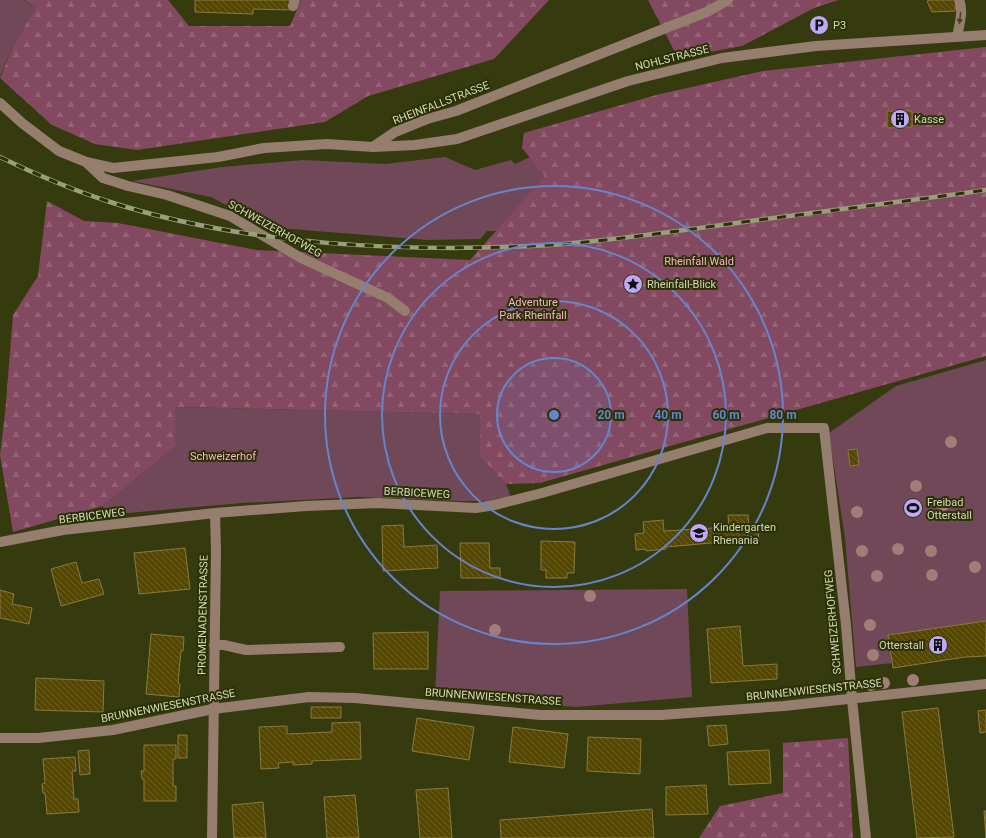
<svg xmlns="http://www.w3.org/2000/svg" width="986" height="838" viewBox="0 0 986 838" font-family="Roboto,sans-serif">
  <defs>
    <pattern id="forest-firs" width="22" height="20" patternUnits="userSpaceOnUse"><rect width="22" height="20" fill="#834960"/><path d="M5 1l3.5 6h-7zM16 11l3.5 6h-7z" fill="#946275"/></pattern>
    <pattern id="building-back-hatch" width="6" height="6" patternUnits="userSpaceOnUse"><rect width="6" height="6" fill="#564700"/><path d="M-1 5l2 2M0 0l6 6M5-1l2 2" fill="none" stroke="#6d6123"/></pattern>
  </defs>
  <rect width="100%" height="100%" fill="#363b0f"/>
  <!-- green -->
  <path fill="#714857" d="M0,0h23l13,7 -22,37 -14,32z
    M600,125l-63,106h-50l-7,8 -52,1 -162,-13 -55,-30 -79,-16 90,-14 81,-7 82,4 60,-7 30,13 36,-10 4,4z
    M986,360v296l-21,1 -72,11 -1,-5 -36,4 -11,-129 -16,-105 67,-47z
    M174,407l307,7v42l25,28 5,13 -20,4h-32l-100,-4 -117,6 -137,12 -2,-9 73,-60z
    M687,589l5,108 -116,10 -141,-12 5,-104z"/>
  <!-- forest -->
  <path fill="url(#forest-firs)" d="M24,0h144l21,26h101l11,-26h248l-55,59 -126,37 -43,26 -188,28 -42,-6 -43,-19 -52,-47 14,-34 22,-37z
    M648,0h190l-24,8 -72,38 -64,12z
    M986,47v309l-446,127 -34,1 -26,-28v-42l-305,-7 1,39 -73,60 -90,26 -13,-77 5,-41 8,-99 25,-39 9,-75 37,20 34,2 138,27 214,10 75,-84 -23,-28 2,-15 132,-38 107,-24z
    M848,738l5,100h-154l21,-32 63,-13v-50z"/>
  <!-- building -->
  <path fill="url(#building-back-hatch)" stroke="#897a40" d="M195,0h95l-1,10 -36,-1v5l-58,-2z
    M930,0h26l-1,11 -23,1 -5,-11z
    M887,111h25v16l-25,1z
    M857,449l2,16 -9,1 -2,-16z
    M728,515h20l1,11h9l1,16h-10v3h-20v-2h-18l-45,4v2l-20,2v-2l-10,1 -1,-16 9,-1 -1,-11 20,-2 1,11 65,-4z
    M403,525l1,22 33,-2 1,23 -55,3 -1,-45z
    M541,541l34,1 -1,31h-7v5h-21v-8h-5z
    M460,543h29l1,25h10v10h-39z
    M185,548l5,41 -51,5 -5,-41z
    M76,562l6,21 17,-4 5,15 -43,12 -10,-37z
    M0,590l14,4 -2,10 20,4 -3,16 -29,-6z
    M986,621v35l-21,1 -72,11 -5,-33z
    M740,626l3,40 34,-2v15l-66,4 -4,-54z
    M428,632v37h-54l-1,-36z
    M151,634l33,3 -1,14h-2l-3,32 2,1 -1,13 -33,-3z
    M36,678l68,3 -1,31 -68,-2z
    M311,707h30v11h-30z
    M938,708l16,129 -37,1 -15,-126z
    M986,710v22l-6,1 -2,-22z
    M417,718l57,9 -5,33 -57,-9z
    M360,722l1,37 -49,2v3l-19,1v-3l-15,1 1,5 -18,1 -2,-42 28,-1v8l45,-2v-9z
    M726,725l2,19 -19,2 -2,-20z
    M513,727l55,7 -4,34 -55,-6z
    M178,735h9v23h-9z
    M588,737l53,2 -1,35 -53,-3z
    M144,745h32v14h-3v27h3v15h-32v-22h-2l-1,-8h3z
    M89,750l1,24 -10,1 -2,-24z
    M769,750l2,33 -42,2 -2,-33z
    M75,757l1,14h-4l2,28h4l1,13 -32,2 -2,-21h-2l-1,-9 3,-1 -2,-24z
    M706,785l2,29 -42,1v-28z
    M448,788l4,50h-32l-4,-48z
    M355,795l4,43h-32l-3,-41z
    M263,802l3,36h-32l-2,-33z
    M652,809l2,29h-153l-1,-18z
    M984,811h2v27z"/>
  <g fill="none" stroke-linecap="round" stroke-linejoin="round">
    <!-- minor -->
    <path stroke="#957e6e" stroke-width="10" d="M293,6l2,-6
      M957,37c2,-12 7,-26 2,-37
      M0,103l22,20 37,28 27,11 27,6 105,-11 46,-9 63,-4 46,3 42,-2 42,-6 171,-58 94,-23 94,-12 170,-11
      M373,147l22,-15 32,-13 29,-8 253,-100 19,-11
      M86,162l17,16 25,8 39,9 63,21 71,42 87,40 17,13
      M0,542l63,-12 152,-17 91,-7 72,-3 98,5 19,-3 47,-12 225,-65h57l22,197 6,74 14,139
      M214,645h10l22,5 94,-3
      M0,738h38l75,-8 100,-21 96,-12 46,1 185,17h121l123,-9 202,-22
      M212,838l4,-287 -1,-38"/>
    <!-- rail casing -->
    <g stroke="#999f7c" stroke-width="4.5">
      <path id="rail" d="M0,157c35,17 70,32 107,44 138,45 301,52 444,44 67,-5 134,-15 200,-24 79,-10 157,-20 235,-31"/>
    </g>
    <!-- rail -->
    <use href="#rail" stroke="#2c3104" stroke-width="3" stroke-dasharray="9" stroke-linecap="butt"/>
  </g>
  <!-- trees -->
  <g fill="#a27c77">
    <circle cx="951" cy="442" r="6"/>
    <circle cx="916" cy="486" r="6"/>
    <circle cx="943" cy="505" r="6"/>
    <circle cx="857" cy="512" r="6"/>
    <circle cx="898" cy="549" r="6"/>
    <circle cx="862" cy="551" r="6"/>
    <circle cx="931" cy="551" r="6"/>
    <circle cx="975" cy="567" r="6"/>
    <circle cx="932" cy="575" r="6"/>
    <circle cx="877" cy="576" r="6"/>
    <circle cx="590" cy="596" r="6"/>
    <circle cx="870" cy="625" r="6"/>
    <circle cx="495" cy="630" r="6"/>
    <circle cx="873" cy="655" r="6"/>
    <circle cx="913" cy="680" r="6"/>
    <circle cx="884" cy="683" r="6"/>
    <circle cx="871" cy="685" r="6"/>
  </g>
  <!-- one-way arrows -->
  <defs><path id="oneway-solid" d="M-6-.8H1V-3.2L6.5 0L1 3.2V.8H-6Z"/></defs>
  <use fill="#46441e" href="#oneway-solid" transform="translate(960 18) rotate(97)"/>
  <!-- distance rings -->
  <circle cx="554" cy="415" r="57" fill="#6585cc" fill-opacity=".12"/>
  <g fill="none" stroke="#6585cc" stroke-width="2">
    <circle cx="554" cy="415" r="57"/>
    <circle cx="554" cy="415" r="114"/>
    <circle cx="554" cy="415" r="172"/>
    <circle cx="554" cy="415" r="229"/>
  </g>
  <!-- icons -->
  <defs>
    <g id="parking-disc" transform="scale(1)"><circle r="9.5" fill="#bda9f5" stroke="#2c3104"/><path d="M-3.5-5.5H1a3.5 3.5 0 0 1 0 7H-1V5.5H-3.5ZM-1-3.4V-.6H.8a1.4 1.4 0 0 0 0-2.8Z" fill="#111"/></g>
    <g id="building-disc" transform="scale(1)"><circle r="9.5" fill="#bda9f5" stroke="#2c3104"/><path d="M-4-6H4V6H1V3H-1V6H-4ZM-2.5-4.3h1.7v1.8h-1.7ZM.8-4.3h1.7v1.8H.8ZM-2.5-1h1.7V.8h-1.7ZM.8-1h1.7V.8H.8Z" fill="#111"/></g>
    <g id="sight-disc" transform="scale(1)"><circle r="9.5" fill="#bda9f5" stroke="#2c3104"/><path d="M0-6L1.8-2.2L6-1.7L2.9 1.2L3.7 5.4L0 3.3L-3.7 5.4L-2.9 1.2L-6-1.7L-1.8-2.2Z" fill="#111"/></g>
    <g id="stadium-disc" transform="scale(1)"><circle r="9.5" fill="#bda9f5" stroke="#2c3104"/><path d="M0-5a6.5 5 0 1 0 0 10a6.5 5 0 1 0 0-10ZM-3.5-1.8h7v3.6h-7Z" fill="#111"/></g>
    <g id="school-disc" transform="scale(1)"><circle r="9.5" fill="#bda9f5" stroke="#2c3104"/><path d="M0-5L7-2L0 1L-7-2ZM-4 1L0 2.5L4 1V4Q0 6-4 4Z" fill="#111"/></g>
  </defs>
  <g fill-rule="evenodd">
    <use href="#parking-disc" x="819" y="25"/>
    <use href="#building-disc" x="900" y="119"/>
    <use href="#sight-disc" x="633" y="284"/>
    <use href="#stadium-disc" x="913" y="508"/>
    <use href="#school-disc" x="699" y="533"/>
    <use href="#building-disc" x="938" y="645"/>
  </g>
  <g text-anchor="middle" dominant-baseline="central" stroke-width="4" stroke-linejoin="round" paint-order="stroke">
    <!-- poi labels -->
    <g font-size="11" fill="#d2d8ba" stroke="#2c3104" text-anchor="start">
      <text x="833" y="25">P3</text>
      <text x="914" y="119">Kasse</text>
      <text x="647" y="284">Rheinfall-Blick</text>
      <text x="927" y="502">Freibad<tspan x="927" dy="13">Otterstall</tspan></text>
      <text x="713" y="527">Kindergarten<tspan x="713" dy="13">Rhenania</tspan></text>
      <text x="924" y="645" text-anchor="end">Otterstall</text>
    </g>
    <!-- street labels -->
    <g font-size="11" fill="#d2d8ba" stroke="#2c3104">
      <text transform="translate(672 58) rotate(-14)">NOHLSTRASSE</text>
      <text transform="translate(441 103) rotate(-21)">RHEINFALLSTRASSE</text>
      <text transform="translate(275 229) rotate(29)">SCHWEIZERHOFWEG</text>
      <text transform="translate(417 493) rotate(3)">BERBICEWEG</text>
      <text transform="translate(92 516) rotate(-7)">BERBICEWEG</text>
      <text transform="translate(203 615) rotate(-89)">PROMENADENSTRASSE</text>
      <text transform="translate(833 622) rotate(-95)">SCHWEIZERHOFWEG</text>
      <text transform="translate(814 690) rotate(-6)">BRUNNENWIESENSTRASSE</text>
      <text transform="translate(493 697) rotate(4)">BRUNNENWIESENSTRASSE</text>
      <text transform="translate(168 706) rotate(-11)">BRUNNENWIESENSTRASSE</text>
    </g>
    <!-- park labels -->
    <g font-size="11" fill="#fab1cc" stroke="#2c3104">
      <text x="699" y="261">Rheinfall Wald</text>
      <text x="533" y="302">Adventure<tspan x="533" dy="13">Park Rheinfall</tspan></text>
      <text x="223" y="456">Schweizerhof</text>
    </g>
  </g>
  <circle cx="554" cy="415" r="6" fill="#6585cc" stroke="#2c3104" stroke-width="2"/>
  <g font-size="12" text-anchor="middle" font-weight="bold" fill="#6585cc" stroke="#2c3104" stroke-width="4" stroke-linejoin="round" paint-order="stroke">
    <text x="611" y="419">20 m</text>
    <text x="668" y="419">40 m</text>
    <text x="726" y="419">60 m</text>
    <text x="783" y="419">80 m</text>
  </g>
</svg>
